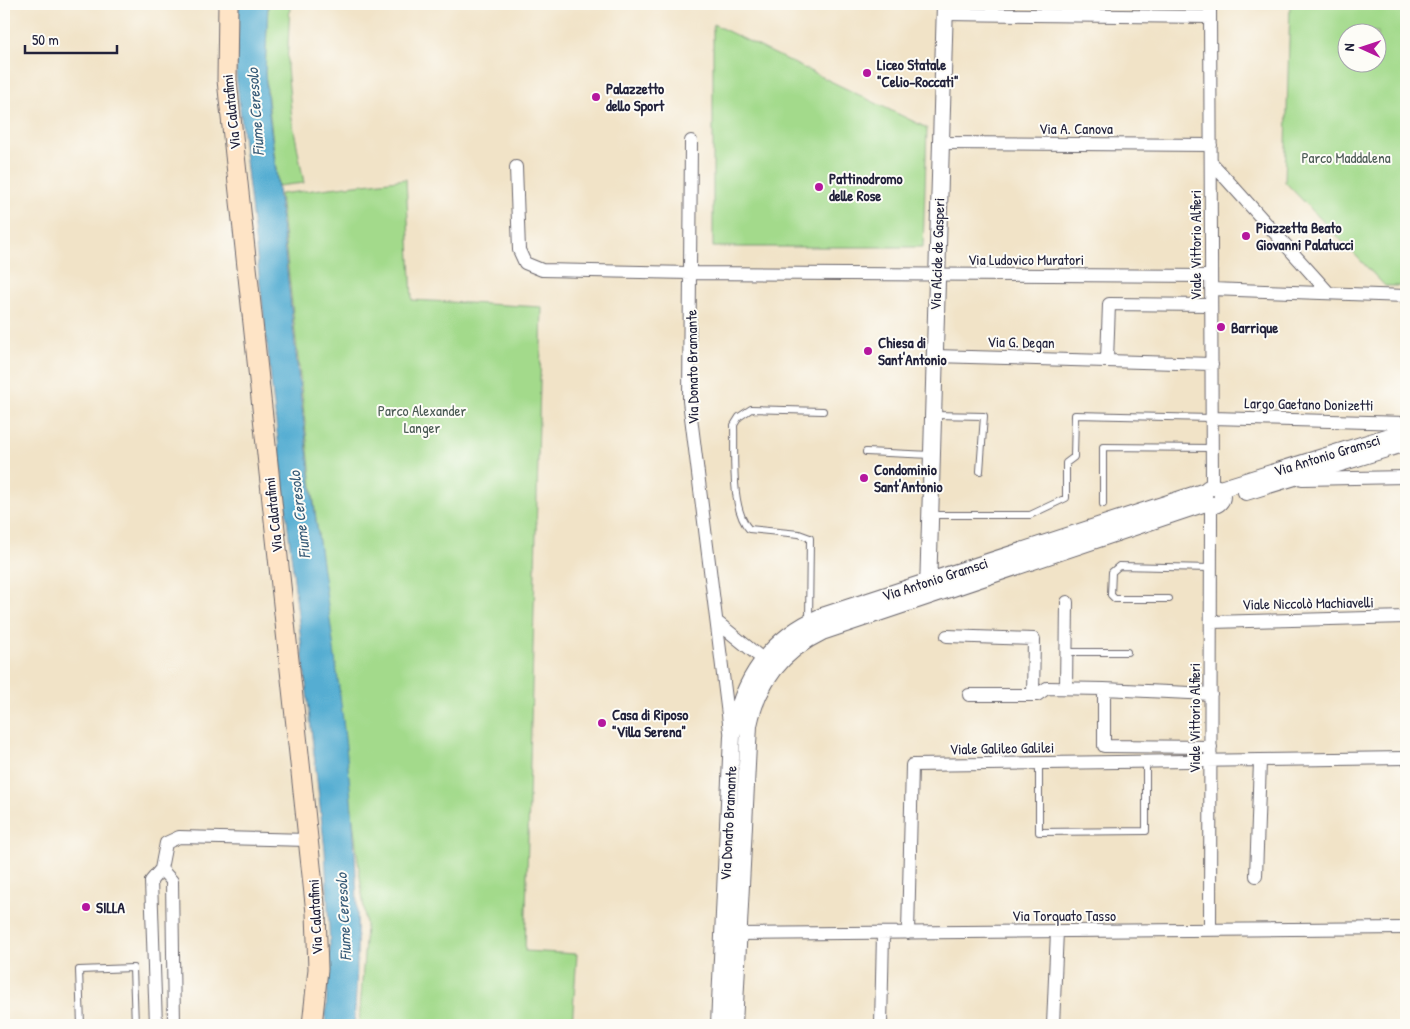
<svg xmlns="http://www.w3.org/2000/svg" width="1410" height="1029" viewBox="0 0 1410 1029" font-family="'Patrick Hand',sans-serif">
  <rect width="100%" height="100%" fill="#fdfcf7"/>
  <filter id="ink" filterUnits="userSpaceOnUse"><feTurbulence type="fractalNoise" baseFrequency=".02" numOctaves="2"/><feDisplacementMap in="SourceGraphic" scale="10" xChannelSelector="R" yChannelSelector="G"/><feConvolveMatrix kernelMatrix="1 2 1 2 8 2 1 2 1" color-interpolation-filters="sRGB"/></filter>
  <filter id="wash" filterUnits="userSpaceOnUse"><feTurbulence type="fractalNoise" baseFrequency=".0096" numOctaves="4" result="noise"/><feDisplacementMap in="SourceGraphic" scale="20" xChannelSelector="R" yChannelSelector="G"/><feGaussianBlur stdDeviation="1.12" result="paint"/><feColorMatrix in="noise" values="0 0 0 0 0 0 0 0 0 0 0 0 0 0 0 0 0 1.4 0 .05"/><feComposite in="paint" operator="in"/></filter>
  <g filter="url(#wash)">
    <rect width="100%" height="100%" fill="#f1e3c7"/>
    <!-- green -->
    <path fill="#a3da8b" stroke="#627e63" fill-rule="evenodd" d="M268,4h22l-3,64 5,51 12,64 -26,3 -13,-113z
      M1290,4h116v282h-21l-100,-104zM1348,32h30v30h-30z
      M713,24l214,104 -4,119h-210z
      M406,179l6,121 130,7 -17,644 52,3 -5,71h-213l7,-99 -54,-440 -32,-292z"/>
    <!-- water -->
    <path fill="#55add2" stroke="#3c6886" d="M239,4h29l-3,69 3,32c16,126 27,253 43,379 24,179 57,360 43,541h-29l5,-79 -5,-96 -89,-776z"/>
  </g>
  <g filter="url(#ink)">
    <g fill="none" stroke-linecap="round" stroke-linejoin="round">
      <!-- service casing -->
      <g stroke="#6a666c" stroke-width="8">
        <path id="service" d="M934,415l50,1 -4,55
          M866,452l65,3
          M1103,504v-57l109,1
          M930,515h100l36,-17v-35l8,-6 1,-42 137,3
          M1169,599h-54l-4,-4 1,-23 7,-6 93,2
          M809,621l1,-83 -11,-4 -50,-5c-19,-20 -14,-77 -15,-104l5,-8 12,-8 72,2
          M1066,652h61
          M1039,764v68l107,-1v-69
          M81,1025l-2,-55 54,-2 2,57"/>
      </g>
      <!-- minor casing -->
      <g stroke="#6a666c" stroke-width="14">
        <path id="minor" d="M1210,4l2,483
          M945,14l265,3
          M691,141l-2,260 41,330
          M941,143l270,2
          M1211,162l117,130
          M516,167l3,83 6,13 17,7 148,3 521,3
          M1211,289l195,7
          M934,356l278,8
          M1107,360l2,-56 102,1
          M1212,418l194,5
          M1302,479l104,-2
          M717,622l53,43
          M1211,622l195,-5
          M947,636l87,3 -1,56
          M1066,688l1,-86
          M1104,689l107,5
          M969,695h68l10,-7 57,1v57l107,1
          M161,869l11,12 2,144
          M1256,876l4,-115
          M1210,930l1,-425
          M908,933l4,-168 494,-7
          M730,934l676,-6
          M156,1025l-5,-144 10,-12 5,-26 13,-6 129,3
          M881,1025l2,-92
          M1053,1025l4,-94"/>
      </g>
      <!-- tertiary casing -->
      <g stroke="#6a666c" stroke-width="18">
        <path id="tertiary" d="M1204 496a9 9 0 1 1 18 0a9 9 0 1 1-18 0Z
          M1220,489l186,-58
          M1246,492l160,-49
          M928,591l17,-587
          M719,1025l13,-289c9,-55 38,-98 90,-120l383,-125
          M734,1025l15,-300c9,-43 33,-74 73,-93l384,-129"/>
      </g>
      <!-- secondary casing -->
      <g stroke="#6a666c" stroke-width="21">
        <path id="secondary" d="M228,4l-1,76 89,833 2,56 -6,56"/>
      </g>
      <!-- service -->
      <use href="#service" stroke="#fff" stroke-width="6"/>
      <!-- minor -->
      <use href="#minor" stroke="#fff" stroke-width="12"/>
      <!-- tertiary -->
      <use href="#tertiary" stroke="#fff" stroke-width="16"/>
      <!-- secondary -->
      <use href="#secondary" stroke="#fee4c6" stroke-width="19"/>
    </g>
  </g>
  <!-- markers -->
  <g fill="#b5179e" stroke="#fdfcf7" stroke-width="2">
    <circle cx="867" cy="73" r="5"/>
    <circle cx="596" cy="97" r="5"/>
    <circle cx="819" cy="187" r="5"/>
    <circle cx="1246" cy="236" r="5"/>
    <circle cx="1221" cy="327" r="5"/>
    <circle cx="868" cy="351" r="5"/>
    <circle cx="864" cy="478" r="5"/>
    <circle cx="602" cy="723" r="5"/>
    <circle cx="86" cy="907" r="5"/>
  </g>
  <g text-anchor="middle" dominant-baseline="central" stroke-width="4" stroke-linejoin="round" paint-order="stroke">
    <!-- poi labels -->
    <g font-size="15" font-weight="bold" fill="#22223b" stroke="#fdfcf7" text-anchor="start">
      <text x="877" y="64">Liceo Statale<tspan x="877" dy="17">"Celio-Roccati"</tspan></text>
      <text x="606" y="88">Palazzetto<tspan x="606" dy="17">dello Sport</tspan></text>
      <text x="829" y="178">Pattinodromo<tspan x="829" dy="17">delle Rose</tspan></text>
      <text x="1256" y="227">Piazzetta Beato<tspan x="1256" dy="17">Giovanni Palatucci</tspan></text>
      <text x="1231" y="327">Barrique</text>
      <text x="878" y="342">Chiesa di<tspan x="878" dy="17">Sant'Antonio</tspan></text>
      <text x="874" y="469">Condominio<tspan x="874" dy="17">Sant'Antonio</tspan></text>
      <text x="612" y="714">Casa di Riposo<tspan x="612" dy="17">"Villa Serena"</tspan></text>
      <text x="96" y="907">SILLA</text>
    </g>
    <!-- street labels -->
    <g font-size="15" fill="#22223b" stroke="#fdfcf7">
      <text transform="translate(231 112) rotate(-96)">Via Calatafimi</text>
      <text x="1076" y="128">Via A. Canova</text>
      <text transform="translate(1195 245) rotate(-90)">Viale Vittorio Alfieri</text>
      <text transform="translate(937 254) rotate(-88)">Via Alcide de Gasperi</text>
      <text x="1026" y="259">Via Ludovico Muratori</text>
      <text transform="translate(1021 342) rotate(1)">Via G. Degan</text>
      <text transform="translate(692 367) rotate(-91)">Via Donato Bramante</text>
      <text transform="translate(1309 404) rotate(1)">Largo Gaetano Donizetti</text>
      <text transform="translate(1327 455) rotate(-17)">Via Antonio Gramsci</text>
      <text transform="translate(273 515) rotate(-96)">Via Calatafimi</text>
      <text transform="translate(935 579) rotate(-18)">Via Antonio Gramsci</text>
      <text transform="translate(1308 603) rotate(-1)">Viale Niccolò Machiavelli</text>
      <text transform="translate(1194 718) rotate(-90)">Viale Vittorio Alfieri</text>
      <text transform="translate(1002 748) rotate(-1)">Viale Galileo Galilei</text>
      <text transform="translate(728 823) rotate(-87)">Via Donato Bramante</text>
      <text x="1064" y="915">Via Torquato Tasso</text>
      <text transform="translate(315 917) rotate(-93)">Via Calatafimi</text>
    </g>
    <!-- park labels -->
    <g font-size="15" fill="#495953" stroke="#fdfcf7">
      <text x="1346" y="157">Parco Maddalena</text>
      <text x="422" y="410">Parco Alexander<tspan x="422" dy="17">Langer</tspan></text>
    </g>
    <!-- water labels -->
    <g font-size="16" font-style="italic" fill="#365a77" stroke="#fdfcf7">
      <text transform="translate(255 112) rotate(-94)">Fiume Ceresolo</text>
      <text transform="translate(299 515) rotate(-97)">Fiume Ceresolo</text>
      <text transform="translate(343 917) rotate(-93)">Fiume Ceresolo</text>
    </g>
  </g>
  <!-- margin -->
  <rect width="1410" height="1029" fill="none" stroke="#fdfcf7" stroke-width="20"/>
  <!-- north arrow -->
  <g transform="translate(1362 48) rotate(273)"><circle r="24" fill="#fdfcf7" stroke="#a5a5ac"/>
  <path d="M0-4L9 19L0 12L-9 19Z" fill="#b5179e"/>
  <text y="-8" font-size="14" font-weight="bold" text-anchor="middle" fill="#22223b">N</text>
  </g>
  <!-- scale -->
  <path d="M25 45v8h92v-8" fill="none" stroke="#22223b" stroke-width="2.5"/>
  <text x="32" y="45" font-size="15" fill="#22223b" stroke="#fdfcf7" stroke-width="4" paint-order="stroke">50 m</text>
</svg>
